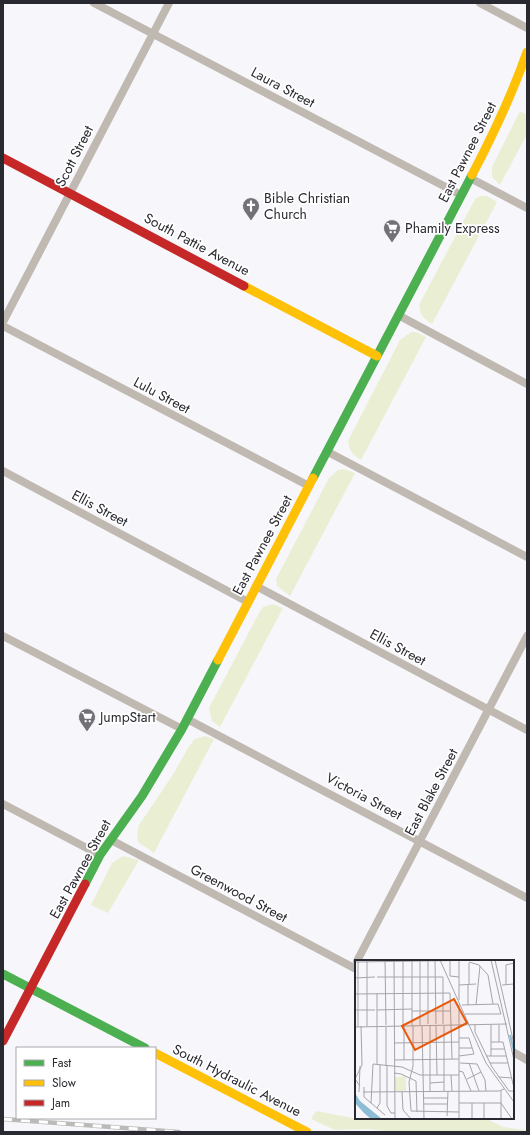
<svg xmlns="http://www.w3.org/2000/svg" width="530" height="1135" viewBox="0 0 530 1135" font-family="Jost,sans-serif">
  <rect width="100%" height="100%" fill="#f6f6fb"/>
  <!-- green -->
  <path fill="#eaefd4" d="M520,111l7,4v19l-27,51 -8,-8v-10z
    M481,196h6l10,6 -65,122c-8,-5 -12,-9 -13,-19l54,-102 3,-5z
    M411,332h5l10,5 -65,123c-8,-5 -12,-9 -13,-19l52,-101z
    M344,469l11,4 -65,123 -13,-10 -1,-7 53,-101 9,-8z
    M273,604l10,4 -63,119 -8,-6 -3,-13 50,-95 4,-6z
    M205,736l9,3 -60,114 -16,-11 -1,-8 2,-9 33,-49 18,-31 5,-6z
    M123,856l16,4 -31,53 -17,-8 21,-42z
    M316,1111l48,9 1,-2h120l18,9 24,3v2h-133l-26,-3 -33,1 -24,-11z"/>
  <g fill="none" stroke-linecap="round" stroke-linejoin="round">
    <!-- street -->
    <path stroke="#bfb9b1" stroke-width="8" d="M94,3l367,192
      M480,3l47,25
      M470,178l57,30
      M398,315l129,69
      M3,322l166,-319
      M3,326l306,160
      M328,452l199,105
      M3,471l245,131
      M256,586l271,144
      M3,636l179,93
      M187,719l340,179
      M3,804l97,51
      M111,840l245,129
      M357,961l170,-325
      M513,1052l14,8"/>
    <!-- fast -->
    <path stroke="#4caf50" stroke-width="9" d="M313,478l159,-303
      M85,884l15,-29 42,-59 40,-67 36,-69
      M3,974l142,74"/>
    <!-- slow -->
    <path stroke="#ffc107" stroke-width="9" d="M472,175c21,-40 40,-80 55,-123
      M244,286l133,70
      M218,660l95,-182
      M155,1053l152,79"/>
    <!-- jam -->
    <path stroke="#c62828" stroke-width="9" d="M3,158l241,128
      M3,1041l82,-157"/>
    <!-- rail casing -->
    <g stroke="#bcbab8" stroke-width="4.5">
      <path id="rail" d="M3,1119l176,13"/>
    </g>
    <!-- rail -->
    <use href="#rail" stroke="#fff" stroke-width="3" stroke-dasharray="9" stroke-linecap="butt"/>
  </g>
  <!-- icons -->
  <defs>
    <g id="church-pin" transform="scale(0.9)"><path d="M0 17L-7.5 6A9.5 9.5 0 1 1 7.5 6Z" fill="#717178" stroke="#fff"/><path d="M-1.2-6h2.4v3.5h3.3v2.4h-3.3V6h-2.4V-.1h-3.3v-2.4h3.3Z" fill="#fff"/></g>
    <g id="supermarket-pin" transform="scale(0.9)"><path d="M0 17L-7.5 6A9.5 9.5 0 1 1 7.5 6Z" fill="#717178" stroke="#fff"/><path d="M-6-5.5h2.5l.6 2H6L4.5 2H-2.5L-4.4-4H-6ZM-1.5 3.2a1.3 1.3 0 1 0 .1 0ZM3 3.2a1.3 1.3 0 1 0 .1 0Z" fill="#fff"/></g>
  </defs>
  <g fill-rule="evenodd">
    <use href="#church-pin" x="251" y="206"/>
    <use href="#supermarket-pin" x="392" y="228"/>
    <use href="#supermarket-pin" x="87" y="717"/>
  </g>
  <g text-anchor="middle" dominant-baseline="central" stroke-width="3.5" stroke-linejoin="round" paint-order="stroke">
    <!-- street labels -->
    <g font-size="14" fill="#292931" stroke="#fff">
      <text transform="translate(283 87) rotate(28)">Laura Street</text>
      <text transform="translate(467 152) rotate(-63)">East Pawnee Street</text>
      <text transform="translate(74 156) rotate(-63)">Scott Street</text>
      <text transform="translate(197 244) rotate(28)">South Pattie Avenue</text>
      <text transform="translate(162 395) rotate(28)">Lulu Street</text>
      <text transform="translate(100 508) rotate(28)">Ellis Street</text>
      <text transform="translate(262 545) rotate(-62)">East Pawnee Street</text>
      <text transform="translate(398 647) rotate(28)">Ellis Street</text>
      <text transform="translate(431 792) rotate(-62)">East Blake Street</text>
      <text transform="translate(364 796) rotate(28)">Victoria Street</text>
      <text transform="translate(80 869) rotate(-61)">East Pawnee Street</text>
      <text transform="translate(239 893) rotate(28)">Greenwood Street</text>
      <text transform="translate(237 1080) rotate(27)">South Hydraulic Avenue</text>
    </g>
    <!-- poi labels -->
    <g font-size="14" fill="#292931" stroke="#fff" text-anchor="start">
      <text x="264" y="198">Bible Christian<tspan x="264" dy="16">Church</tspan></text>
      <text x="405" y="228">Phamily Express</text>
      <text x="100" y="717">JumpStart</text>
    </g>
  </g>
  <!-- overview -->
  <g transform="translate(355 960)">
    <rect width="159" height="159" fill="#f6f6fb"/>
    <path d="M47,115l4,1v15h-11v-14h7z" fill="#eaefd4"/>
    <path d="M0,133l5,8 22,18h-11l-7,-6 -9,-10z" fill="#8cbdd4"/>
    <path fill="none" stroke="#8cbdd4" stroke-width="2" d="M155,75l4,16"/>
    <path fill="none" stroke="#a4a4aa" stroke-width="1" d="M39,0l1,159M85,0l46,103 28,39M136,0l23,100M140,0l19,84M3,1v66M30,1l1,64M48,1v64M57,1v64M65,1v64M73,1v63M80,1l1,63M95,1v15l9,1M0,2l137,-2M114,2l10,3 9,10 5,29M22,17h66v47M0,18l20,-1M114,24v-21M151,24v-19l8,-2M104,25l17,-1M147,25l12,-1M22,33v71M0,34l95,-1 1,32M104,40v-40M104,44v115M107,45l36,-1 3,10h-36M113,45v-21M121,45l4,-39M0,50h20M22,50l35,-1M57,51h38M96,65l1,34M120,65v7l17,35 17,24h5M144,65v17M12,66v-65M49,66v34M67,66l2,93M75,66v65M81,66l1,49M89,66v65M0,67l152,-3M31,67v39M104,78h10l5,16 -15,2M136,82h12l11,46M39,83l65,-1M104,88h13M136,89h13M131,96h20M136,96v-31M39,100l65,-1M105,103l17,1 8,16 1,11M114,103l10,28M135,103h18M32,106v40l4,7h4M104,111l4,1 8,19M39,113l7,1 15,7 1,31M96,115l1,16M144,117l13,1M112,119l14,-7M75,123l14,-1M5,126l-5,-7 7,-14 -1,-39M9,127v10l21,18M146,131v28M4,132l1,-26M8,132l136,-1 5,-2M47,132l1,18 8,9M69,138h24M16,143l2,-39 29,3 18,8h39M104,143h42M117,143v16M129,143v16M146,143l11,16M69,144h24M22,148l3,-5v-38M56,151l-2,-29 4,-16v-41M56,151l48,1M92,156l1,-25"/>
    <path fill="#e8590c" fill-opacity="0.15" stroke="#e8590c" stroke-width="2" d="M99,39l13,24 -52,27 -13,-24z"/>
    <rect width="159" height="159" fill="none" stroke="#292931" stroke-width="2"/>
  </g>
  <!-- border -->
  <rect width="530" height="1135" fill="none" stroke="#292931" stroke-width="8"/>
  <!-- legend -->
  <rect x="16" y="1047" width="140" height="72" fill="#ffffff" stroke="#a9a9ad"/>
  <rect x="24" y="1060" width="20" height="6" fill="#4caf50" stroke="#a9a9ad"/>
  <text x="52" y="1067" font-size="12" fill="#292931">Fast</text>
  <rect x="24" y="1080" width="20" height="6" fill="#ffc107" stroke="#a9a9ad"/>
  <text x="52" y="1087" font-size="12" fill="#292931">Slow</text>
  <rect x="24" y="1100" width="20" height="6" fill="#c62828" stroke="#a9a9ad"/>
  <text x="52" y="1107" font-size="12" fill="#292931">Jam</text>
</svg>
